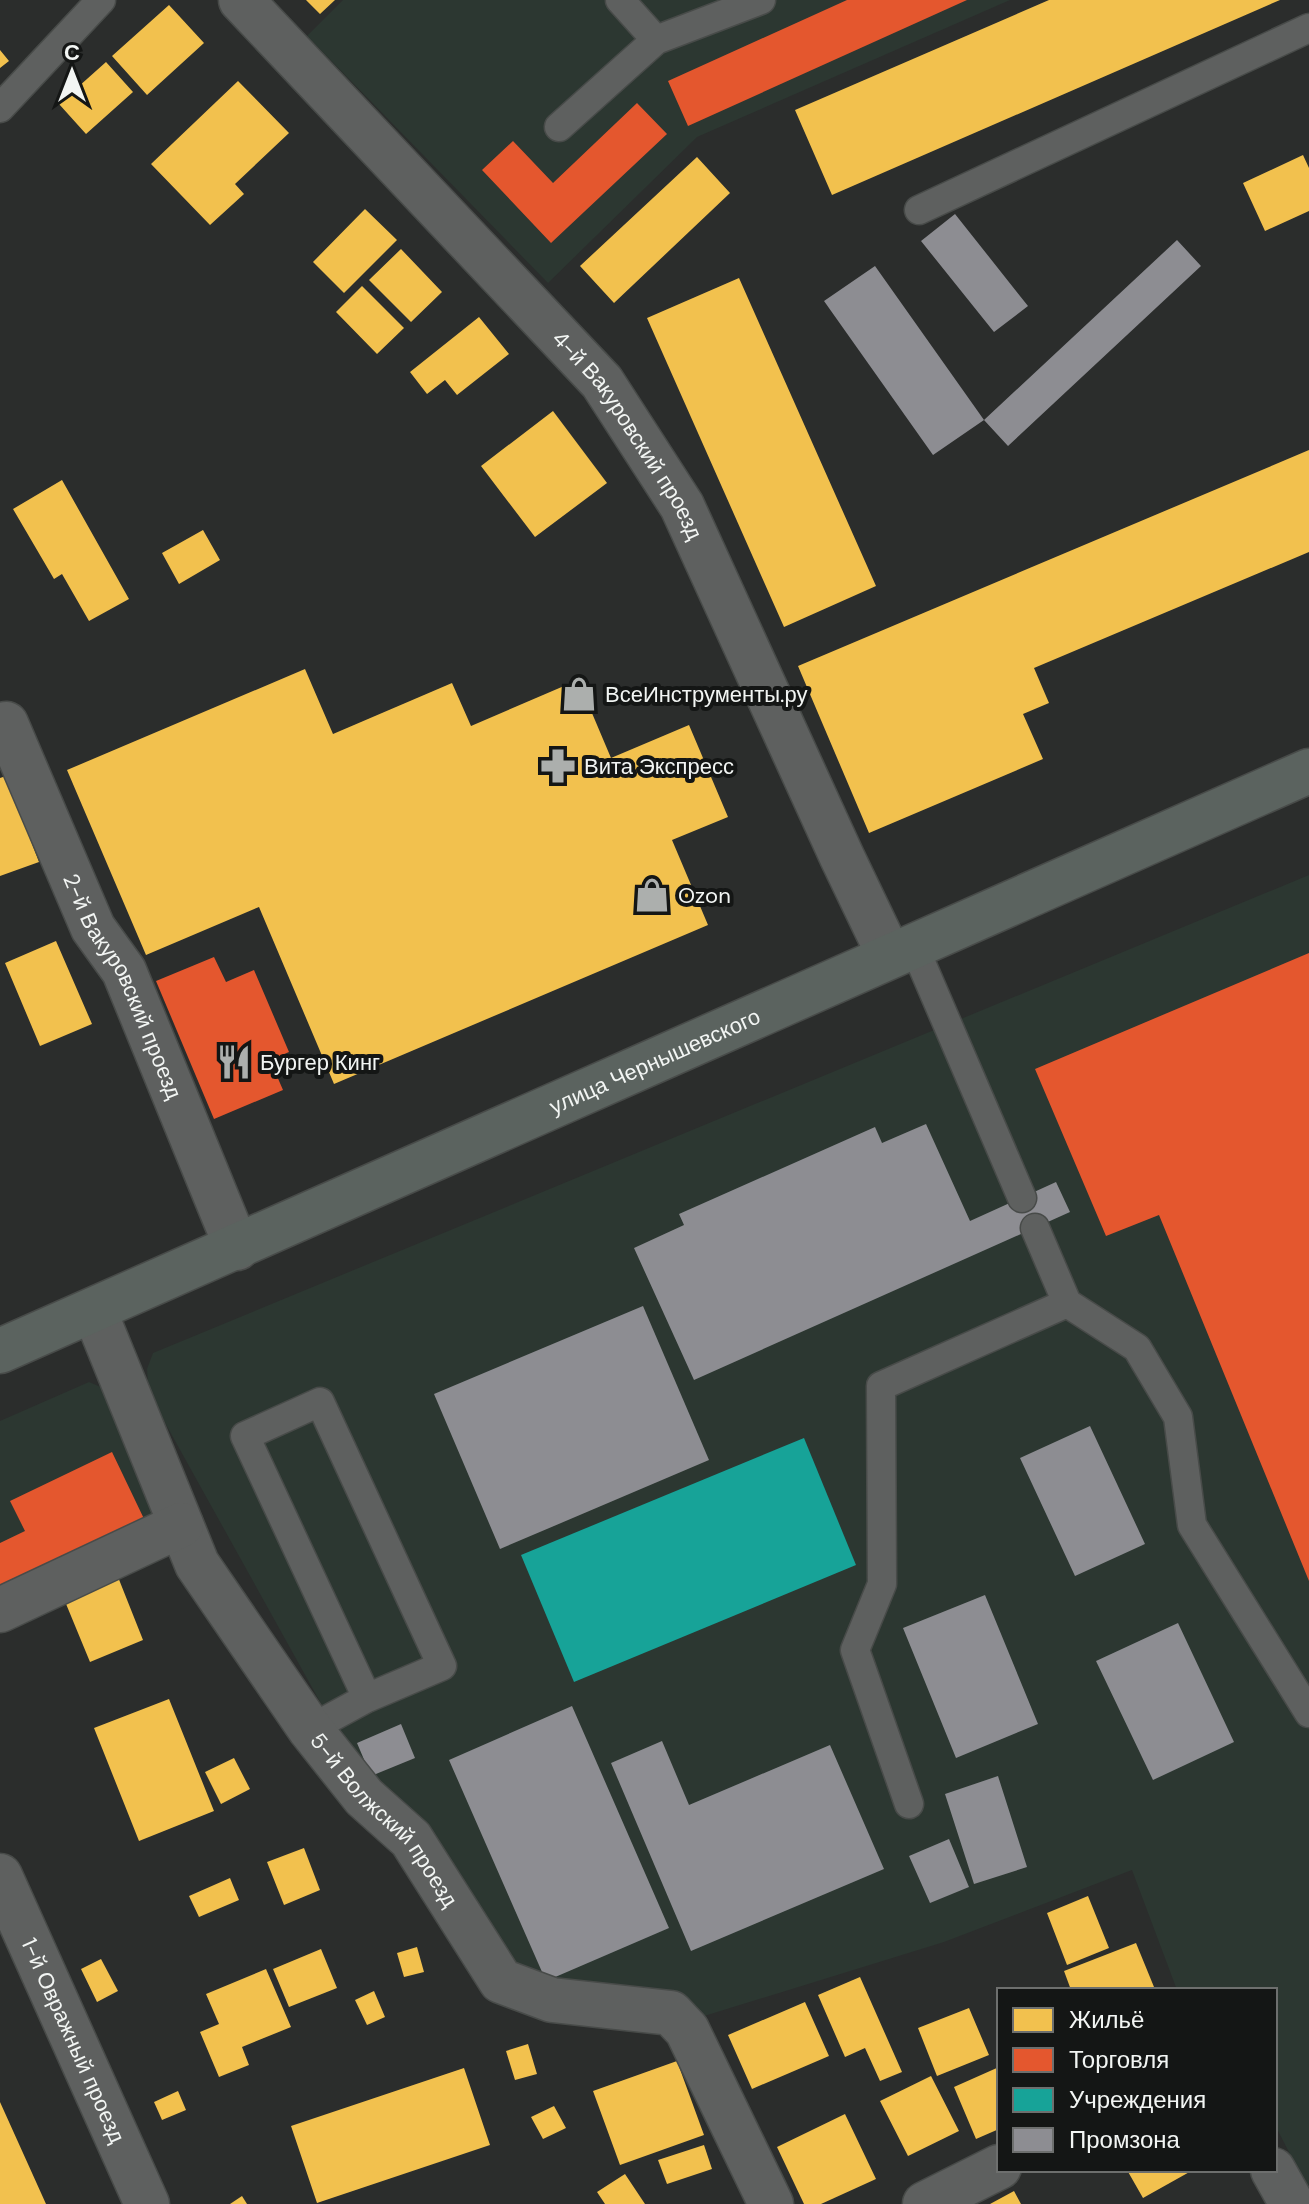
<svg xmlns="http://www.w3.org/2000/svg" width="1309" height="2204" viewBox="0 0 1309 2204" font-family="'DM Sans',sans-serif">
  <rect width="100%" height="100%" fill="#2b2d2c"/>
  <!-- built -->
  <path fill="#2c3731" d="M343,0h667l-313,137 -149,146 -241,-247z
    M1309,875v1316l-34,-66v-135h-98l-45,-120 -188,72 -243,75 -189,-44 -148,-192 -200,-360 -16,-37 -1,-15 6,-16z
    M89,1382l14,6 56,126 -159,88v-181z"/>
  <!-- homes -->
  <path fill="#f2c14e" d="M306,0h29l-15,14z
    M1049,0h231l-448,195 -37,-85z
    M169,5l35,38 -57,52 -35,-39z
    M0,50l9,11 -9,7z
    M106,62l27,30 -47,42 -27,-30z
    M238,81l51,52 -54,51 9,10 -34,31 -59,-61z
    M1303,155l6,13v43l-44,20 -22,-48z
    M697,157l33,36 -116,110 -34,-37z
    M365,209l32,31 -53,53 -31,-31z
    M401,249l41,43 -31,30 -42,-42z
    M739,278l137,308 -92,41 -137,-309z
    M362,286l42,42 -27,26 -41,-42z
    M479,317l30,37 -52,41 -12,-15 -18,14 -17,-22z
    M553,411l54,72 -72,54 -54,-71z
    M1309,450v102l-275,116 15,35 -26,11 20,45 -174,74 -71,-167z
    M62,480l67,119 -40,22 -27,-47 -8,5 -41,-70z
    M203,530l17,30 -41,24 -17,-31z
    M305,669l28,65 119,-51 19,43 107,-46 33,78 78,-33 39,92 -56,23 36,85 -374,159 -75,-177 -113,48 -79,-185z
    M6,776l33,86 -39,14v-98z
    M56,941l36,83 -52,22 -35,-83z
    M118,1577l25,63 -53,22 -26,-63z
    M169,1699l45,112 -75,30 -45,-113z
    M234,1758l16,31 -29,15 -16,-32z
    M304,1848l16,42 -36,15 -17,-43z
    M230,1878l9,22 -40,17 -10,-21z
    M1088,1896l21,52 -42,17 -20,-52z
    M1136,1943l18,44 -8,3h-75l-7,-19z
    M417,1947l7,25 -20,5 -7,-24z
    M321,1949l16,39 -48,19 -16,-38z
    M101,1959l17,32 -21,11 -16,-33z
    M266,1969l25,58 -49,20 7,18 -30,12 -19,-45 19,-8 -13,-30z
    M860,1977l42,95 -22,9 -15,-33 -20,9 -27,-62z
    M374,1991l11,26 -18,8 -12,-25z
    M805,2002l24,54 -77,33 -24,-54z
    M969,2008l20,47 -52,21 -19,-48z
    M528,2044l9,30 -22,6 -9,-29z
    M677,2061l27,74 -84,30 -27,-74z
    M999,2067v62l-23,10 -22,-52z
    M464,2068l26,77 -173,58 -26,-77z
    M931,2076l28,55 -51,25 -28,-55z
    M178,2091l8,19 -24,10 -8,-18z
    M0,2102l46,102h-46z
    M554,2106l12,22 -23,11 -12,-22z
    M845,2114l31,65 -55,25h-17l-27,-57z
    M704,2145l8,24 -45,15 -9,-24z
    M1127,2170h66l-50,28z
    M625,2174l20,30h-40l-8,-12z
    M1014,2191l7,13h-31z
    M242,2196l5,8h-17z"/>
  <!-- shops -->
  <path fill="#e4572e" d="M847,0h120l-279,126 -20,-45z
    M637,103l30,31 -116,109 -69,-73 31,-29 40,42z
    M1309,953v628l-150,-366 -53,21 -71,-167z
    M214,957l12,25 28,-12 35,82 -19,8 13,30 -69,29 -58,-138z
    M112,1452l34,71 -146,69v-49l25,-12 -15,-30z"/>
  <!-- public -->
  <path fill="#17a398" d="M804,1438l52,127 -282,117 -53,-127z"/>
  <!-- industry -->
  <path fill="#8d8d92" d="M955,214l73,92 -34,26 -73,-91z
    M1177,240l24,26 -193,180 -24,-26 -51,35 -109,-154 51,-35 109,154z
    M926,1124l44,97 86,-39 14,30 -376,168 -60,-132 50,-23 -5,-11 196,-87 7,16z
    M643,1306l66,154 -209,89 -66,-155z
    M1090,1426l55,118 -70,32 -55,-118z
    M985,1595l53,129 -82,34 -53,-130z
    M1178,1623l56,119 -81,38 -57,-119z
    M572,1706l97,222 -123,53 -97,-221z
    M401,1724l14,34 -44,18 -14,-33z
    M662,1741l27,64 141,-60 54,124 -193,82 -80,-188z
    M998,1776l29,91 -53,17 -29,-90z
    M949,1839l20,48 -39,16 -21,-47z"/>
  <g fill="none" stroke-linecap="round" stroke-linejoin="round">
    <!-- lane casing -->
    <g stroke="#484b49" stroke-width="31">
      <path id="lane" d="M620,0l36,40
        M0,108l101,-108
        M559,127l97,-87 105,-40
        M919,210l390,-182
        M913,944l109,254
        M1035,1228l32,75 70,45 41,69 14,108 117,188
        M310,1729l57,-31 -122,-262 75,-34 122,264 -75,32
        M909,1804l-54,-154 27,-66 -1,-198 186,-83"/>
    </g>
    <!-- street casing -->
    <g stroke="#484b49" stroke-width="47">
      <g id="street">
        <path id="s1" d="M241,0l361,382 80,124 160,351 47,98"/>
        <path id="s2" d="M0,726l6,-2 87,204 31,43 113,277"/>
        <path id="s3" d="M94,1310l103,254 113,165 54,68 47,42 90,142 51,19 119,13 16,17 84,174"/>
        <path d="M0,1610l181,-85"/>
        <path id="s4" d="M0,1876l147,328"/>
        <path d="M1273,2170l19,34"/>
        <path d="M925,2204l74,-37"/>
      </g>
    </g>
    <!-- primary casing -->
    <g stroke="#484b49" stroke-width="47">
      <g id="primary">
        <path id="s5" d="M0,1351c437,-191 872,-389 1309,-580"/>
      </g>
    </g>
    <!-- lane -->
    <use href="#lane" stroke="#5e605f" stroke-width="28"/>
    <!-- street -->
    <use href="#street" stroke="#5e605f" stroke-width="44"/>
    <!-- primary -->
    <use href="#primary" stroke="#5b635f" stroke-width="44"/>
  </g>
  <!-- icons -->
  <defs>
    <g id="shop-bare" transform="scale(2.76)"><path d="M-5-2.5h2.3a2.7 3.5 0 0 1 5.4 0H5L5.5 6h-11ZM-1.5-2.5h3a1.5 2.3 0 0 0-3 0Z" fill="#acafad" stroke="#141615" stroke-width="2.5" paint-order="stroke"/></g>
    <g id="pharmacy-bare" transform="scale(2.76)"><path d="M-2-6h4v4h4v4h-4v4h-4v-4h-4v-4h4Z" fill="#acafad" stroke="#141615" stroke-width="2.5" paint-order="stroke"/></g>
    <g id="restaurant-bare" transform="scale(2.76)"><path d="M-5-6h1v4h1v-4h1v4h1v-4h1v5L-1.5 .5V6h-2V.5L-5-1ZM5-6V6H3V1.5H1.5Q1.5-4 5-6Z" fill="#acafad" stroke="#141615" stroke-width="2.5" paint-order="stroke"/></g>
  </defs>
  <g fill-rule="evenodd">
    <use href="#shop-bare" x="579" y="694"/>
    <use href="#pharmacy-bare" x="558" y="766"/>
    <use href="#shop-bare" x="652" y="895"/>
    <use href="#restaurant-bare" x="234" y="1062"/>
  </g>
  <g text-anchor="middle" dominant-baseline="central" stroke-width="8" stroke-linejoin="round" paint-order="stroke">
    <!-- street labels -->
    <g font-size="22" fill="#f2f5f3" stroke="#141615">
      <text stroke="none"><textPath href="#s1" startOffset="584">4-й Вакуровский проезд</textPath></text>
      <text stroke="none"><textPath href="#s2" startOffset="294">2-й Вакуровский проезд</textPath></text>
      <text stroke="none"><textPath href="#s5" startOffset="716">улица Чернышевского</textPath></text>
      <text stroke="none"><textPath href="#s3" startOffset="592">5-й Волжский проезд</textPath></text>
      <text stroke="none"><textPath href="#s4" startOffset="180">1-й Овражный проезд</textPath></text>
    </g>
    <!-- poi labels -->
    <g font-size="22" fill="#f2f5f3" stroke="#141615" text-anchor="start">
      <text x="605" y="694">ВсеИнструменты.ру</text>
      <text x="584" y="766">Вита Экспресс</text>
      <text x="678" y="895">Ozon</text>
      <text x="260" y="1062">Бургер Кинг</text>
    </g>
  </g>
  <!-- legend -->
  <rect x="997" y="1988" width="280" height="184" fill="#141615" stroke="#6d6f6e" stroke-width="2"/>
  <rect x="1013" y="2008" width="40" height="24" fill="#f2c14e" stroke="#6d6f6e" stroke-width="2"/>
  <text x="1069" y="2028" font-size="24" fill="#f2f5f3">Жильё</text>
  <rect x="1013" y="2048" width="40" height="24" fill="#e4572e" stroke="#6d6f6e" stroke-width="2"/>
  <text x="1069" y="2068" font-size="24" fill="#f2f5f3">Торговля</text>
  <rect x="1013" y="2088" width="40" height="24" fill="#17a398" stroke="#6d6f6e" stroke-width="2"/>
  <text x="1069" y="2108" font-size="24" fill="#f2f5f3">Учреждения</text>
  <rect x="1013" y="2128" width="40" height="24" fill="#8d8d92" stroke="#6d6f6e" stroke-width="2"/>
  <text x="1069" y="2148" font-size="24" fill="#f2f5f3">Промзона</text>
  <!-- north arrow -->
  <g transform="translate(72 72)" stroke="#141615" stroke-width="6" paint-order="stroke">
  <path d="M0-6L14 30L0 20L-14 30Z" fill="#f2f5f3"/>
  <text y="-12" font-size="22" font-weight="bold" text-anchor="middle" fill="#f2f5f3">С</text>
  </g>
</svg>
